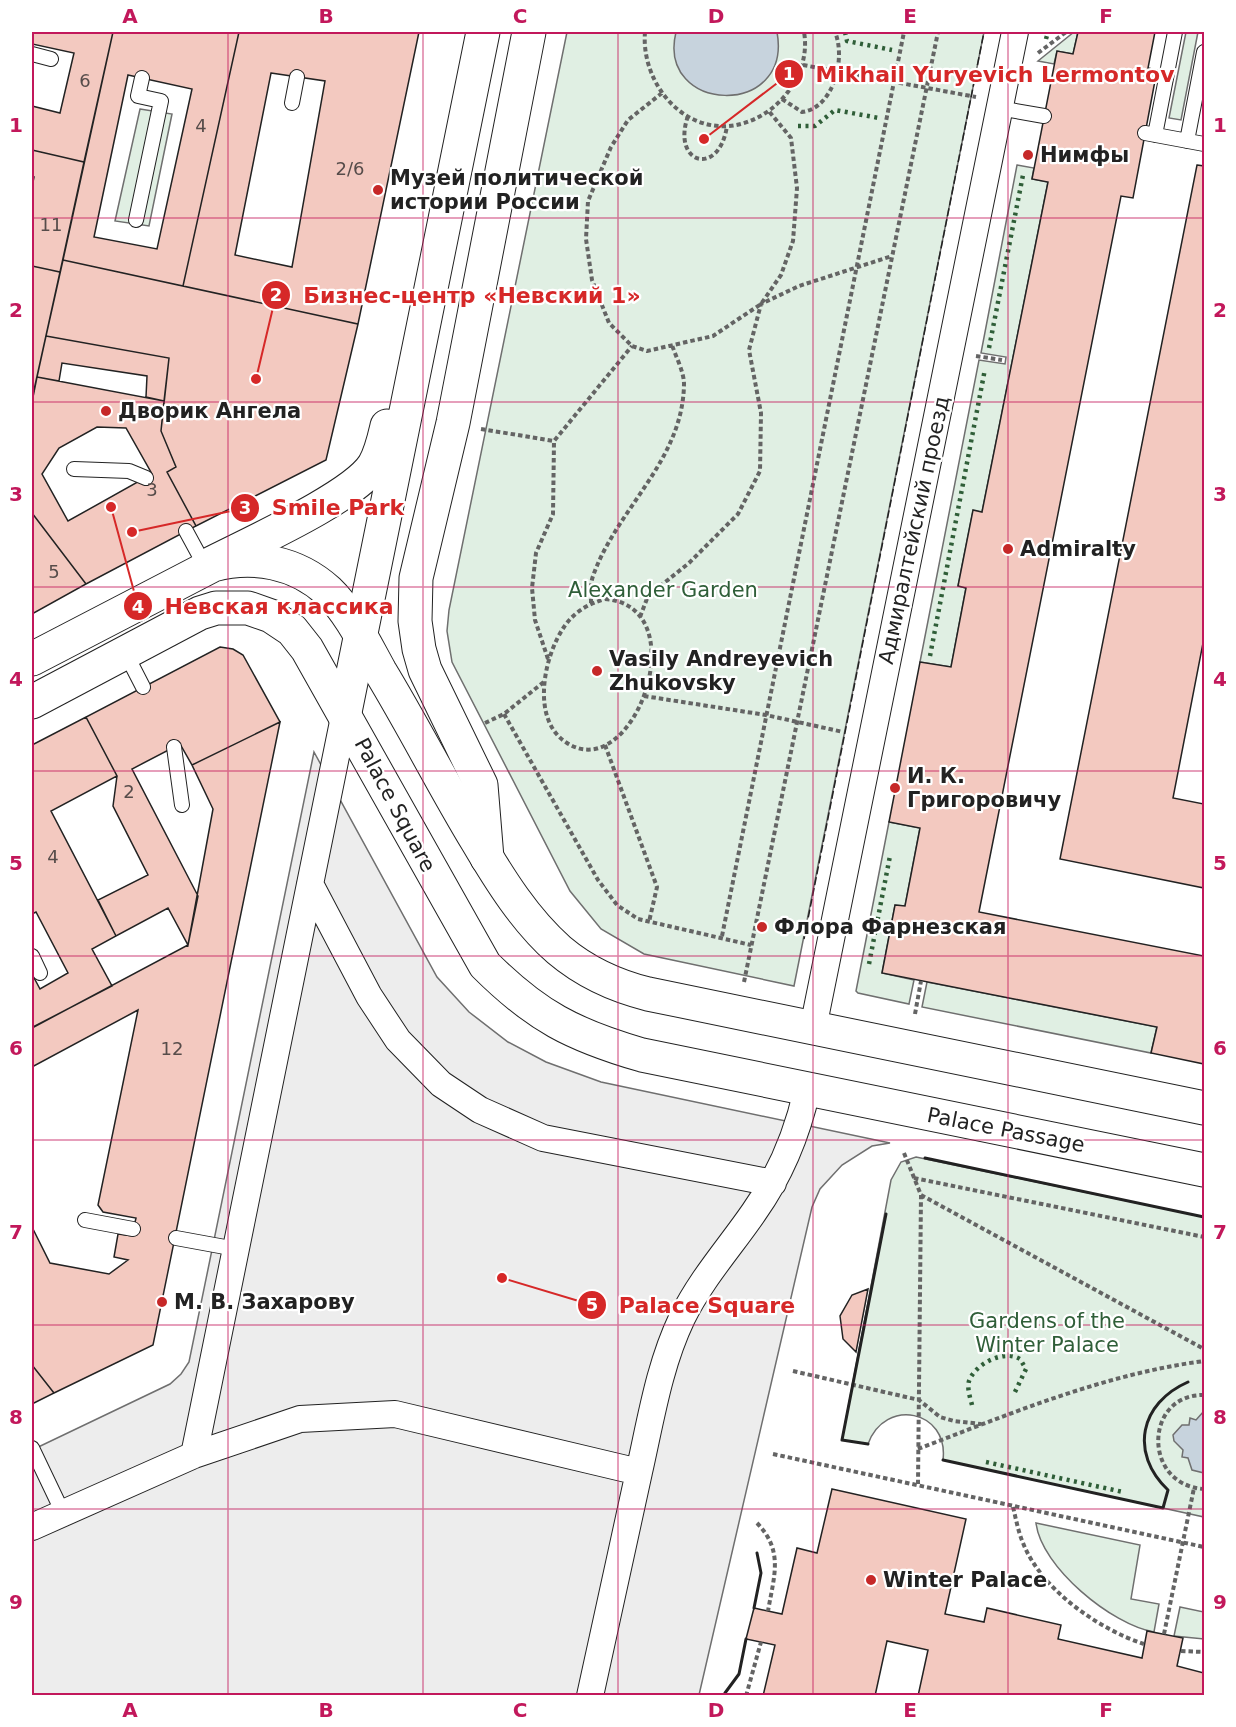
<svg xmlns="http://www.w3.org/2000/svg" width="1236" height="1727" viewBox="0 0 1236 1727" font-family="'DejaVu Sans',sans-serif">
  <rect width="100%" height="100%" fill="#fff"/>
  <!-- green -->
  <path fill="#e0efe3" stroke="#6f6f6f" stroke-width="1.5" d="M567,32h417l-190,954 -150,-32 -43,-25 -31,-38 -118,-229 -5,-31 2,-21z
    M1074,32h4l-5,22 -16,-3 -3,13 -16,-3z
    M1186,32h12l-17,88 -12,-2z
    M140,109l32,5 -23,112 -34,-5z
    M1017,165l17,3 -2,11 16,3 -66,330 -9,-1 -15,75 8,2 -15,79 -31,-5 59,-302 26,4 1,-7 -25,-4z
    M889,822l31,6 -15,78 -10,-1 -13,68 32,7 -5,24 -51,-11 -2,-2z
    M927,982l230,45 -6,26 -229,-46z
    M916,1157l288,60v300l-261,-57c6,-50 -58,-63 -75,-16l-26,-4 49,-260 10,-18z
    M1036,1523l104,22 -9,54 28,5 -5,28c-42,-7 -113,-65 -118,-109z
    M1180,1607l24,5v27l-30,-3z"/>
  <!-- parking -->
  <path fill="#ededed" stroke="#6f6f6f" stroke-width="1.5" d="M314,752l123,225 32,35 39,30 38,20 55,20 289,61 -18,3 -30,19 -22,24 -8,18 -113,488 -667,1v-246l138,-66 11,-10 8,-12z"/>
  <!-- water -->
  <path fill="#c7d3dd" stroke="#6f6f6f" stroke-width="1.5" d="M676,32h101c16,87 -121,82 -101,0z
    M1204,1411v62l-12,-3 -4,-12 -6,-1 1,-7 -9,-9 -1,-6 9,-10h7l1,-7 6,2z"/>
  <!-- building -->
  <path fill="#f3c9c0" stroke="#222" stroke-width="1.5" fill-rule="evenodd" d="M32,32h81l-29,130 -52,-12v-44l28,7 14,-60 -42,-9z
    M113,32h126l-56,254 -120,-26zM128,75l64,14 -35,160 -63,-12z
    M239,32h180l-61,292 -175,-38zM271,73l54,8 -33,186 -57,-12z
    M1078,32h77l-7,36 9,2 -24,128 -12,-2 -142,716 225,44v108l-53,-11 6,-26 -275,-54 13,-68 10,1 15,-78 -31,-6 31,-160 31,5 15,-79 -8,-2 15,-76 9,2 66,-330 -16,-3 25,-128 16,3z
    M32,150l52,12 -24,110 -28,-6v-79l2,-10h-2z
    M1197,165l7,1v472l-31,160 31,6v84l-144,-29z
    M63,260l295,64 -32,136 -130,66 -29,-54 9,-5 -15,-36 8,-73 -123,-22z
    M32,266l28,6 -26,118 -2,-1z
    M46,336l123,22 -5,43 -18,-4 1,-21 -85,-13 -3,18 -22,-4z
    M37,377l127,24 -3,30 15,36 -9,5 29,54 -110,58 -54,-71v-111zM97,427l29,1 26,46 -84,47 -26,-47 17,-26z
    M32,513l54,71 -54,30z
    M220,647l13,2 10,6 37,67 -88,43 -12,-21 -48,25 66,127 -10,49 -20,-37 -52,28 -18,-36 50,-25 -35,-69 4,-30 -31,-59z
    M86,717l31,59 -66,35 65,125 -24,13 20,37 -79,41 -1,-53 8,15 28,-16 -32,-61 -4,2v-169z
    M280,722l-127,623 -99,48 -22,-28v-138l18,36 59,11 19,-14 -14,-3 4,-23 14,2 4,-18 -33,-6 -5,-7 40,-195 -106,57v-39l156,-83 25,-136 -21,-44z
    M868,1289l-12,63 -13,-13 -3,-23 12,-21z
    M32,1365l22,28 -22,11z
    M832,1489l134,30 -21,95 39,8 3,-14 74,17 -3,14 84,19 5,-27 36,7 -6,28 27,7v23h-286l10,-46 -41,-9 -12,55h-112l12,-51 -29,-6 8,-31 28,6 15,-66 20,5z"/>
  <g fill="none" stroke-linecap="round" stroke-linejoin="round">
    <!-- lane casing -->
    <g stroke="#222" stroke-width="16">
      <path id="lane" d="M32,54l19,5
        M292,103l5,-26
        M999,108l45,8
        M1145,133l59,11
        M1155,135l20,-103
        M1187,141l17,-89
        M136,220l25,-119 -23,-5 4,-18
        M74,469l55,2 17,7
        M186,531l19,35
        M125,652l18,35
        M174,747l8,58
        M32,956l8,17
        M85,1220l48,9
        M176,1238l60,11
        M32,1448l31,65"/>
    </g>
    <!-- street casing -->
    <g stroke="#222" stroke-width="28">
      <path id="street" d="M310,884l59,112 29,44 43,44 39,26 63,28 230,45
        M813,1028l202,-996
        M194,1455l151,-743
        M639,1472c12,-53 20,-106 43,-154 19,-39 48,-71 72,-106 27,-38 43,-77 53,-122
        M32,1527l162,-72 106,-36 95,-5 244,58 -49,224"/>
    </g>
    <!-- secondary casing -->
    <g stroke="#222" stroke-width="35">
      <path id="secondary" d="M208,565c38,-20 145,-67 166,-100 7,-12 10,-26 13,-39
        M345,712l138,-680
        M487,858l-6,-73 -56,-115 -6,-21 -4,-28 1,-43 37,-155 76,-391"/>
    </g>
    <!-- primary casing -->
    <g stroke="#222" stroke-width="35">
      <path id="primary" d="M32,659l181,-94c40,-11 83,-3 115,26 22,21 37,53 52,80 34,56 63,114 97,170 23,39 48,79 82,109 26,22 57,36 89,44l556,114
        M32,702l168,-89 16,-5h32l23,8 21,14 15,19 178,316c51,51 88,70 157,90l562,115"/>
    </g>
    <!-- path -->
    <path stroke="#646464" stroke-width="4" stroke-dasharray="4.5 3" stroke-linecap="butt" d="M645,32c-4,47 33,98 84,94 45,-4 83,-50 75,-94
      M1038,53l28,-21
      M803,65l173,32
      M662,93l-34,27 -17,27 -23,54 -2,38 6,41 17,43 23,23 15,5 66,-15 48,-32 20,-29 12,-34 4,-53 -6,-50 -23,-28
      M782,99l20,13c32,-4 44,-54 33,-80
      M688,116c-17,48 31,62 39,10
      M976,356l26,4
      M481,429l73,12
      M605,599c93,7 29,187 -38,144 -37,-23 -23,-87 -3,-116 10,-15 24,-23 41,-28z
      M591,603c0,-8 -1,-19 2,-27 24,-68 90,-115 91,-192 0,-12 -8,-27 -12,-39
      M640,617l8,-21 41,-33 49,-49 22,-43 1,-58 -12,-63 12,-46 38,-18 93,-30
      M548,659l-13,-39 -3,-32 4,-35 17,-39 1,-73 78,-95
      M644,696l122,19 77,17
      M504,714l94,166 19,25 21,14 113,26
      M485,723l19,-9 41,-33
      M605,745l52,142 -8,35
      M722,936l182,-904
      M744,982l194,-950
      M915,1014l6,-33
      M904,1153l17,42 -3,289
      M914,1178l290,59
      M921,1195l283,154
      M793,1371l126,29 21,17 14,4 27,3
      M1204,1395c-60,-1 -62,90 0,94
      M918,1449c94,-36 187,-75 286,-88
      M773,1454l431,93
      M1013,1507c3,12 5,24 10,36 18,46 75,86 121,101
      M757,1523c27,28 17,53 11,88
      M1164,1634l30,-146
      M1181,1651l23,1
      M746,1696l15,-54"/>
    <!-- lane -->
    <use href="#lane" stroke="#fff" stroke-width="14"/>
    <!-- street -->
    <use href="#street" stroke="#fff" stroke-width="26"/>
    <!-- secondary -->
    <use href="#secondary" stroke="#fff" stroke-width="33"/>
    <!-- primary -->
    <use href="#primary" stroke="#fff" stroke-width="33"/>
    <!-- hedge -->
    <path stroke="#2f5e38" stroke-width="4.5" stroke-dasharray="3 4.5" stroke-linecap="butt" d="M845,32l2,9 45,9
      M1046,39l2,-7
      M798,126h17l20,-16 44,8
      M989,348l34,-173
      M930,656l55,-287
      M869,964l21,-108
      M972,1405c-2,-8 -5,-16 -3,-24 6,-17 35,-32 51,-22l6,10 -12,25
      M986,1462l137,30"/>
    <!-- fence -->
    <path stroke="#222" stroke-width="1.5" stroke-dasharray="8 3" stroke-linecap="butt" d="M804,939l180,-907"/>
    <!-- wall -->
    <path stroke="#222" stroke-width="3" d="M925,1158l279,59
      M868,1444l-26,-4 44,-226
      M943,1460l220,48 5,-18c-39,-37 -28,-87 20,-108
      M754,1608l7,-35 -4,-20
      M725,1693l14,-19 7,-35"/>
  </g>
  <!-- grid -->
  <path fill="none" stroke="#c2185b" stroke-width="1.5" stroke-opacity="0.55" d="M228,32v1664M423,32v1664M618,32v1664M813,32v1664M1008,32v1664M32,218h1172M32,402h1172M32,587h1172M32,771h1172M32,956h1172M32,1140h1172M32,1325h1172M32,1509h1172"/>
  <!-- markers -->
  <g fill="#c62828" stroke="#fff" stroke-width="2">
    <circle cx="1028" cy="155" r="6"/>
    <circle cx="378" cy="190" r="6"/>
    <circle cx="106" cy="411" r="6"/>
    <circle cx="1008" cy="549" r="6"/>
    <circle cx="597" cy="671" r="6"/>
    <circle cx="895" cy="788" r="6"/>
    <circle cx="762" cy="927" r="6"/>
    <circle cx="162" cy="1302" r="6"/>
    <circle cx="871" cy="1580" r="6"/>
  </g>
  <g text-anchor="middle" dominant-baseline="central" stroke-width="4.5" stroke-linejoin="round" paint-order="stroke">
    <!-- number labels -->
    <g font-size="18" fill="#564c4a">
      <text x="85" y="80">6</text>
      <text x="201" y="125">4</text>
      <text x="350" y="168">2/6</text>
      <text x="51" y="224">11</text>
      <text x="152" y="489">3</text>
      <text x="54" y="571">5</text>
      <text x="129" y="791">2</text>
      <text x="53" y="856">4</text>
      <text x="172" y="1048">12</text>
    </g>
    <!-- poi labels -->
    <g font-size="21" font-weight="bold" fill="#222" stroke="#fff" text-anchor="start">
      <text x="1040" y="155">Нимфы</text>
      <text x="390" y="178">Музей политической<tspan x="390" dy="24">истории России</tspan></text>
      <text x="118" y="411">Дворик Ангела</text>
      <text x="1020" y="549">Admiralty</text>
      <text x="609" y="659">Vasily Andreyevich<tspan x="609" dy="24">Zhukovsky</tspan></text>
      <text x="907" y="776">И. К.<tspan x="907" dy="24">Григоровичу</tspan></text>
      <text x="774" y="927">Флора Фарнезская</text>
      <text x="174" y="1302">М. В. Захарову</text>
      <text x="883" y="1580">Winter Palace</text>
    </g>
    <!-- street labels -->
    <g font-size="21" fill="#222" stroke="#fff">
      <text transform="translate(914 530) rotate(-78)">Адмиралтейский проезд</text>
      <text transform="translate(395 805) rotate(62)">Palace Square</text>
      <text transform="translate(1006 1130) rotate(11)">Palace Passage</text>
    </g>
    <!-- park labels -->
    <g font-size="21" fill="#2f5e38" stroke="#fff">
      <text x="663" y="590">Alexander Garden</text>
      <text x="1047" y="1321">Gardens of the<tspan x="1047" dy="24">Winter Palace</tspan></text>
    </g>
  </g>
  <!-- callouts -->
  <path fill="none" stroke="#d62828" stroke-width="2" d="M704 139L789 74M256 379L276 295M132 532L245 508M111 507L138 606M502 1278L592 1305"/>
  <g fill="#d62828" stroke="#fff" stroke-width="2">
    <circle cx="704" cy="139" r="6"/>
    <circle cx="256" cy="379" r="6"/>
    <circle cx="132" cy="532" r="6"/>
    <circle cx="111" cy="507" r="6"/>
    <circle cx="502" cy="1278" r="6"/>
    <circle cx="789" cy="74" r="15"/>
    <circle cx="276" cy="295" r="15"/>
    <circle cx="245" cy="508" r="15"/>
    <circle cx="138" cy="606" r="15"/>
    <circle cx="592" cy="1305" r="15"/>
  </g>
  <g font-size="18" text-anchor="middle" font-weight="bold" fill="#fff">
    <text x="789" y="80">1</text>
    <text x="276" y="301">2</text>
    <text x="245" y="514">3</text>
    <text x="138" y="613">4</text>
    <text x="592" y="1311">5</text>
  </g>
  <g font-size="22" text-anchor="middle" font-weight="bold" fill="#d62828" stroke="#fff" stroke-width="4.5" stroke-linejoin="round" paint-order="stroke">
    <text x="995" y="82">Mikhail Yuryevich Lermontov</text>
    <text x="472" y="303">Бизнес-центр «Невский 1»</text>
    <text x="338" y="515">Smile Park</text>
    <text x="279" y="614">Невская классика</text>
    <text x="707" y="1313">Palace Square</text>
  </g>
  <!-- border -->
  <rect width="1236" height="1727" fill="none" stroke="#ffffff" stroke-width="66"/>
  <rect x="33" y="33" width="1170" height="1661" fill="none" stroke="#c2185b" stroke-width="2"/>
  <g font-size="20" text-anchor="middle" font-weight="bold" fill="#c2185b">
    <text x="130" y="23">A</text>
    <text x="326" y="23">B</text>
    <text x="520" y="23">C</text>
    <text x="716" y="23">D</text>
    <text x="910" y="23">E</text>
    <text x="1106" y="23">F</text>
    <text x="16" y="132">1</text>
    <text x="1220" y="132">1</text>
    <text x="16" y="317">2</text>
    <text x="1220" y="317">2</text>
    <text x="16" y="501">3</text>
    <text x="1220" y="501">3</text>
    <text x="16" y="686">4</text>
    <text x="1220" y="686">4</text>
    <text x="16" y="870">5</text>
    <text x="1220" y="870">5</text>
    <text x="16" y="1055">6</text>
    <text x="1220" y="1055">6</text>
    <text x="16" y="1239">7</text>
    <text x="1220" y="1239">7</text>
    <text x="16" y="1424">8</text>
    <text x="1220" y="1424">8</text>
    <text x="16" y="1609">9</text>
    <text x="1220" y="1609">9</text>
    <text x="130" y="1717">A</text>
    <text x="326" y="1717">B</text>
    <text x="520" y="1717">C</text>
    <text x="716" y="1717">D</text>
    <text x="910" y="1717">E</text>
    <text x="1106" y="1717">F</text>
  </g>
</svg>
